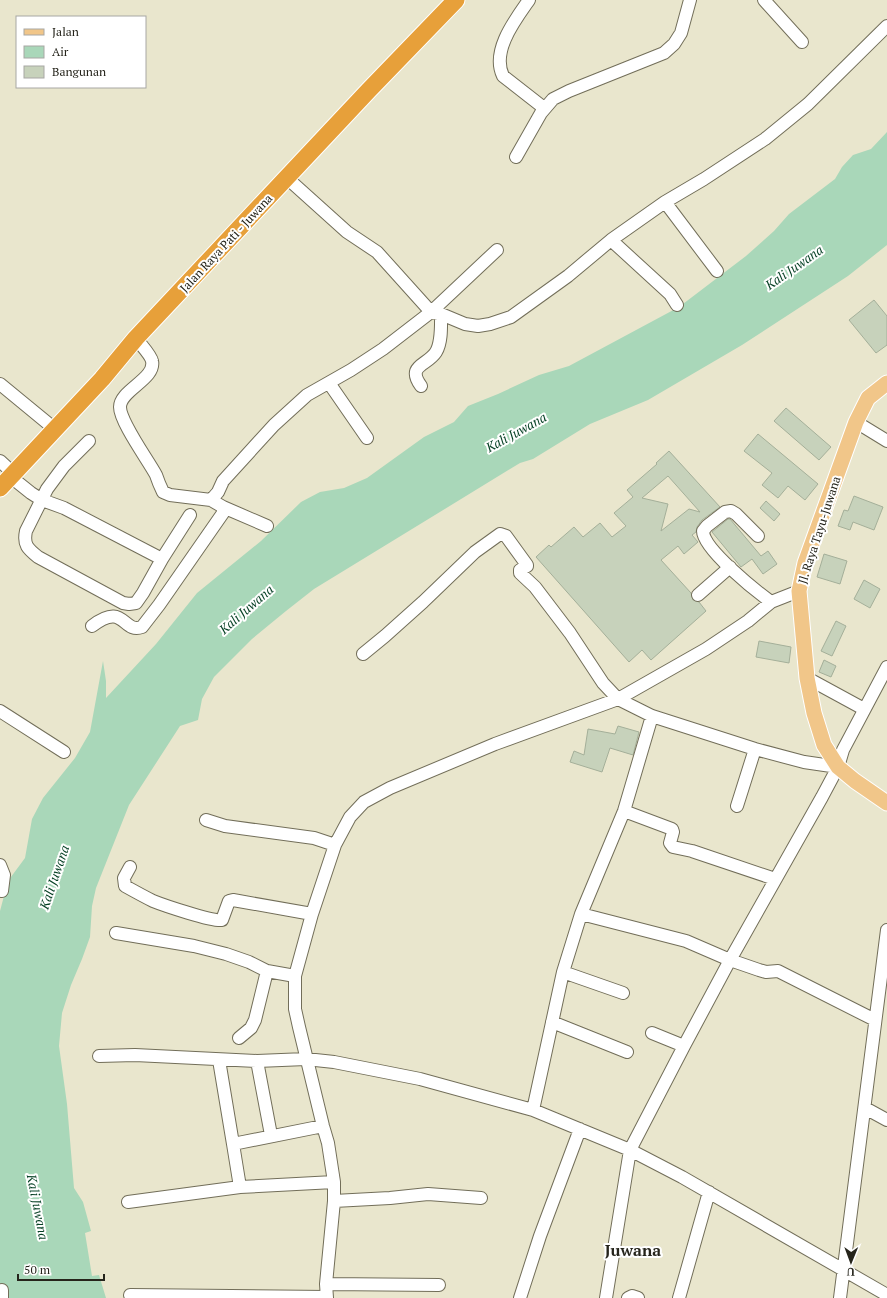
<svg xmlns="http://www.w3.org/2000/svg" width="887" height="1298" viewBox="0 0 887 1298" font-family="'PT Serif',serif">
  <rect width="100%" height="100%" fill="#e9e6cd"/>
  <!-- water -->
  <path fill="#a9d7b9" d="M887,132v113l-39,31 -106,69 -94,55 -58,24 -57,35 -13,4 -206,126 -28,22 -34,28 -38,38 -12,22 -4,21 -18,6 -51,79 -33,83 -4,18 -2,31 -8,22 -11,26 -9,28 -3,33 8,58 7,84 9,14 8,29 -6,2 7,43 7,-1 7,23h-102l-1,-8 -3,-7v-372l8,-30 17,-23 7,-39 11,-21 32,-40 15,-26 13,-71 3,20v17l50,-54 41,-51 64,-52 40,-39 19,-10 24,-4 23,-10 57,-41 30,-15 14,-16 30,-12 41,-19 30,-9 110,-59 67,-51 28,-25 15,-17 46,-35 7,-12 11,-12 18,-6z"/>
  <!-- building -->
  <path fill="#c7d2bb" stroke="#a4af99" fill-rule="evenodd" d="M874,300l13,16v29l-11,8 -27,-33z
    M786,408l45,39 -12,13 -45,-39z
    M758,434l60,50 -13,16 -17,-14 -10,12 -16,-13 10,-12 -28,-22z
    M669,451l51,56 -18,13 -5,7 -1,5 -4,3 6,7 -14,12 -6,-8 -17,14 30,33 2,7 6,2 7,9 -55,49 -9,-10 -13,12 -93,-105 13,-12 2,2 23,-20 9,10 17,-14 12,14 14,-11 -12,-13 19,-16 -6,-7 30,-26 -1,-1zM668,476l32,36 -11,-3 -28,22 7,-27 -26,-6z
    M854,496l29,11 -9,23 -21,-8 -3,8 -12,-4 6,-16 4,1z
    M766,501l14,13 -6,7 -14,-13z
    M728,519h2l31,37 7,-5 9,13 -14,10 -11,-15 -11,8 -29,-35z
    M824,554l23,7 -7,23 -23,-7z
    M864,580l16,9 -10,19 -16,-9z
    M836,621l10,5 -14,30 -11,-5z
    M759,641l32,6 -2,16 -33,-6z
    M824,660l12,6 -5,11 -12,-5z
    M618,726l21,6 -6,23 -23,-7 -8,24 -32,-10 4,-11 10,4 4,-26 27,5z"/>
  <g fill="none" stroke-linecap="round" stroke-linejoin="round">
    <!-- minor casing -->
    <g stroke="#726e59" stroke-width="14">
      <path id="minor" d="M529,0c-14,20 -38,51 -26,76l41,32
        M764,0l38,42
        M516,157l25,-44 12,-14 16,-8 95,-38 10,-9 7,-11 9,-33
        M287,178l60,54 30,20 54,60 10,2 24,10 13,2 12,-2 21,-7 57,-41 43,-36 54,-38 39,-23 61,-40 43,-35 79,-78
        M665,202l52,69
        M611,240l59,54 7,11
        M136,338c4,6 15,17 16,23 4,18 -32,29 -32,46 0,15 28,53 36,68 2,6 4,11 7,17l7,3 41,5
        M329,383l38,55
        M0,384l56,46
        M421,386c-15,-21 6,-20 15,-34 6,-10 5,-26 5,-38
        M856,422l31,19
        M89,441l-25,25 -17,23 -21,42c-3,14 2,18 12,26l85,46 6,1 7,-1 7,-10 19,-34 28,-44
        M0,461l14,13
        M11,477l20,16 11,7 22,8 98,51
        M223,507l44,19
        M758,536l-22,-22 -5,-3 -6,1 -18,14 -4,5c0,18 53,60 68,71
        M698,595l32,-28
        M92,626c33,-25 30,8 50,1l17,-22 64,-92v-6l-12,-7 7,-8 5,-11 51,-56 33,-30 44,-25 32,-21 48,-37 66,-62
        M363,654l22,-18 38,-34 52,-50 25,-18 6,2 21,29v1l-7,4v3l15,14 35,46 33,50 15,16 34,17 103,33 49,13 34,5
        M807,678l57,31
        M0,711l64,41
        M737,806l18,-57
        M624,811l48,18 1,3 -3,11 3,4 19,4 83,28
        M206,820l19,6 89,12 21,7
        M0,865l4,10 -2,16
        M130,867l-6,11 1,8c9,5 18,10 28,15 10,4 60,21 69,19l7,-19 4,-1 79,14
        M581,914l105,27 44,19 29,10 7,2 12,-1 97,49
        M116,933l78,13 32,8 23,8 18,9 28,5
        M623,993l-60,-21 18,-58 43,-103 28,-95
        M552,1022l75,30
        M652,1033l32,13
        M239,1038l12,-10 4,-8 12,-49
        M99,1056l36,-1 122,6 49,-2 28,3 86,17 113,31 97,40 52,27 205,118
        M219,1060l14,84
        M257,1061l14,74
        M865,1108l22,12
        M533,1110l30,-138
        M240,1187l94,-5
        M334,1201l56,-3 38,-4 53,4
        M128,1202l112,-15 -7,-43 90,-18
        M326,1284l113,1
        M2,1290v8
        M130,1295l197,2
        M327,1298l-1,-14 8,-83v-19l-6,-39 -5,-17 -24,-99 -4,-18v-33l17,-62 23,-69 15,-28 14,-15 26,-14 105,-44 123,-45 88,-50 42,-28 23,-19 28,-11
        M520,1298l20,-62 40,-107
        M606,1298l24,-148 54,-104 46,-86 92,-163 16,-30 5,-17 44,-83
        M628,1298l4,-2 6,2
        M679,1298l30,-106
        M840,1298l47,-368"/>
    </g>
    <!-- major casing -->
    <g stroke="#fff" stroke-width="17">
      <path id="major" d="M887,383l-19,15 -12,24 -51,141 -6,28 8,87 7,35 10,32 14,22 17,14 32,22"/>
    </g>
    <!-- highway casing -->
    <g stroke="#fff" stroke-width="19">
      <path id="highway" d="M0,488l102,-109 34,-41 233,-248 87,-90"/>
    </g>
    <!-- minor -->
    <use href="#minor" stroke="#fff" stroke-width="12"/>
    <!-- major -->
    <use href="#major" stroke="#f1c689" stroke-width="15"/>
    <!-- highway -->
    <use href="#highway" stroke="#e7a03a" stroke-width="17"/>
  </g>
  <g text-anchor="middle" dominant-baseline="central" stroke-width="4" stroke-linejoin="round" paint-order="stroke">
    <!-- street labels -->
    <g font-size="12" fill="#25241b" stroke="#fff">
      <text transform="translate(226 243) rotate(-47)">Jalan Raya Pati - Juwana</text>
      <text transform="translate(819 530) rotate(-72)">Jl. Raya Tayu-Juwana</text>
    </g>
    <!-- water labels -->
    <g font-size="13" font-style="italic" fill="#043f23" stroke="#fff">
      <text transform="translate(794 267) rotate(-35)">Kali Juwana</text>
      <text transform="translate(516 432) rotate(-29)">Kali Juwana</text>
      <text transform="translate(246 609) rotate(-41)">Kali Juwana</text>
      <text transform="translate(54 877) rotate(-71)">Kali Juwana</text>
      <text transform="translate(38 1207) rotate(79)">Kali Juwana</text>
    </g>
    <!-- district labels -->
    <g font-size="16" font-weight="bold" fill="#25241b" stroke="#fff">
      <text x="633" y="1250">Juwana</text>
    </g>
  </g>
  <!-- legend -->
  <rect x="16" y="16" width="130" height="72" fill="#ffffff" stroke="#a8a7a4"/>
  <rect x="24" y="29" width="20" height="6" fill="#f1c689" stroke="#a8a7a4"/>
  <text x="52" y="36" font-size="12" fill="#25241b">Jalan</text>
  <rect x="24" y="46" width="20" height="12" fill="#a9d7b9" stroke="#a8a7a4"/>
  <text x="52" y="56" font-size="12" fill="#25241b">Air</text>
  <rect x="24" y="66" width="20" height="12" fill="#c7d2bb" stroke="#a8a7a4"/>
  <text x="52" y="76" font-size="12" fill="#25241b">Bangunan</text>
  <!-- north arrow -->
  <g transform="translate(851 1262) rotate(181)" stroke="#ffffff" stroke-width="3" paint-order="stroke">
  <path d="M0-3L7 15L0 10L-7 15Z" fill="#25241b"/>
  <text y="-6" font-size="11" font-weight="bold" text-anchor="middle" fill="#25241b">U</text>
  </g>
  <!-- scale -->
  <path d="M18 1274v6h86v-6" fill="none" stroke="#25241b" stroke-width="2"/>
  <text x="24" y="1274" font-size="12" fill="#25241b" stroke="#ffffff" stroke-width="3" paint-order="stroke">50 m</text>
</svg>
